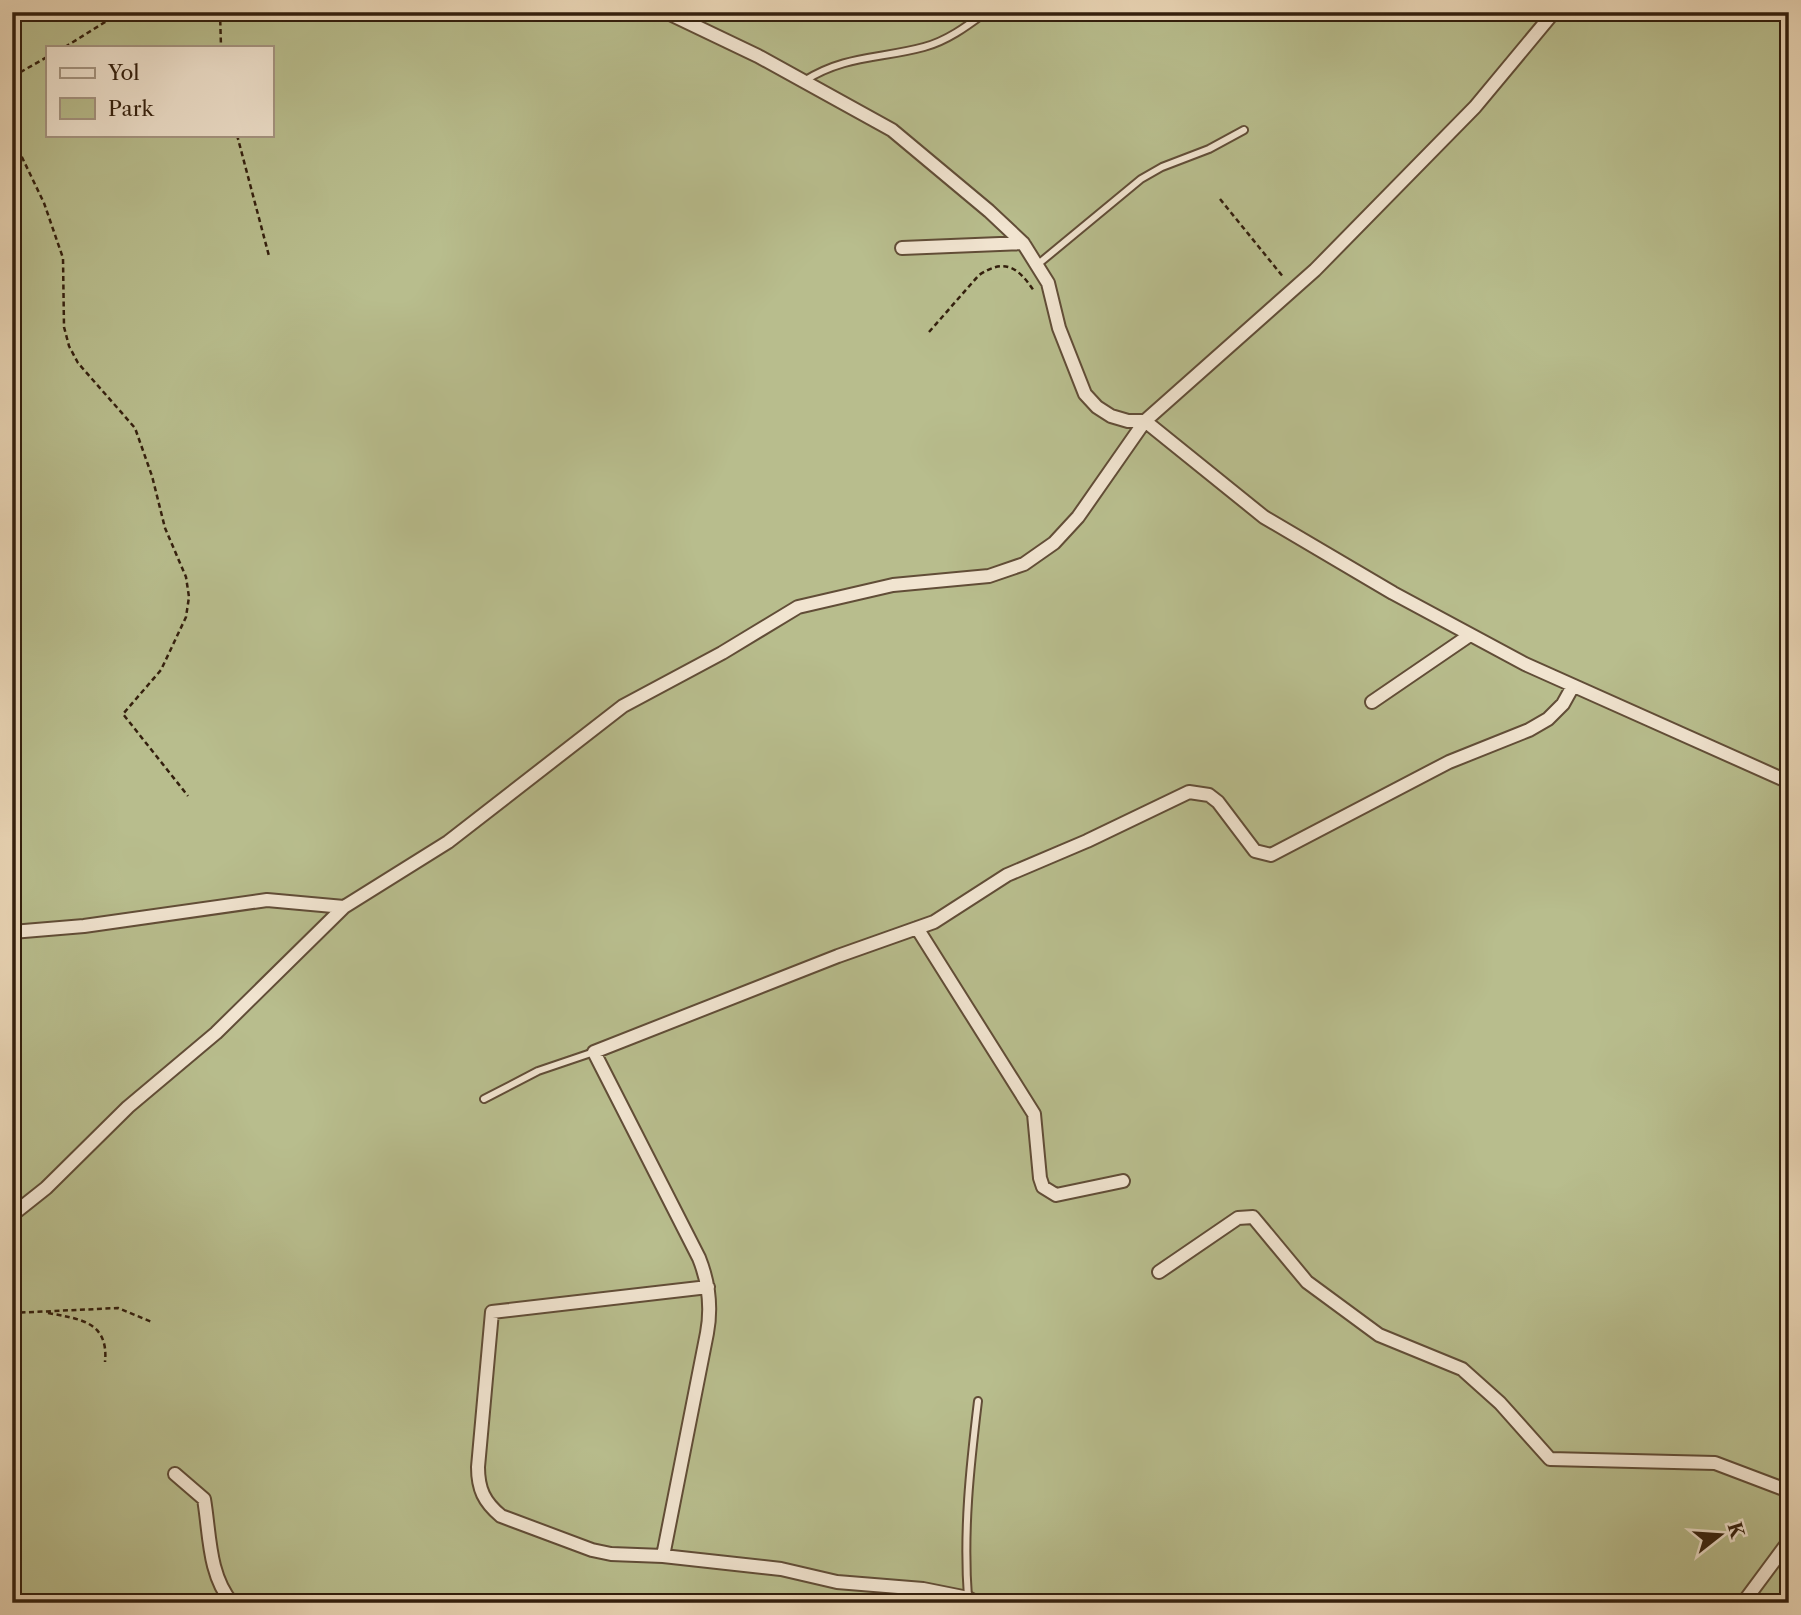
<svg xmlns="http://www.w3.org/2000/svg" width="1801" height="1615" viewBox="0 0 1801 1615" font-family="'Libre Caslon Text',serif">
  <rect width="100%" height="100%" fill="#ead6b6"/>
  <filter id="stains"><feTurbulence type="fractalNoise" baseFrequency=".00286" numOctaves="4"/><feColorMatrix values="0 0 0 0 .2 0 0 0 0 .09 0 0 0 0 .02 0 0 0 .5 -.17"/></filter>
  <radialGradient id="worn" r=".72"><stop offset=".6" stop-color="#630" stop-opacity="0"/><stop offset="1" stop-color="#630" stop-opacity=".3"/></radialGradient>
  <!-- green -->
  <path fill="#b8bd8d" stroke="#766e4d" stroke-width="2" fill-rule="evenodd" d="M12,12h1777v1591h-1777zM47,47h224v88h-224z"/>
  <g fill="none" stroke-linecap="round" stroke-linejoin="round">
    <!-- lane casing -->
    <g stroke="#614d37" stroke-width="10">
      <path id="lane" d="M804,81c41,-26 76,-22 120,-34 23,-6 43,-21 62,-35
        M1037,265l104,-86 21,-12 47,-18 35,-19
        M484,1099l54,-28 56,-19
        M968,1598c-5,-67 2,-131 10,-197"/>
    </g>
    <!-- street casing -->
    <g stroke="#614d37" stroke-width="16">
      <path id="street" d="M666,12l92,44 134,74 97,81 34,32 25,40 11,45 26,66 12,13 14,9 17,5h17l119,96 129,76 132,71 264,118
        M902,248l121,-5
        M1372,702l98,-67
        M917,928l117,186 6,64 3,9 13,8 67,-14
        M12,932l72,-6 183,-26 77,7
        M12,1215l34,-27 82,-81 88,-74 128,-126 104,-65 175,-136 99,-53 76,-46 95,-22 96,-9 35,-12 30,-21 24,-26 67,-96 170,-151 160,-163 79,-95
        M1159,1272l79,-54 15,-1 54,65 72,53 83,34 38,34 50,56 165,4 74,28
        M175,1474l29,25c6,35 4,75 28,104
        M663,1556l-52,-2 -19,-4 -91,-34c-17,-14 -23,-27 -23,-49l14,-155 216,-25
        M977,1603l-9,-5 -45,-9 -86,-7 -56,-13 -118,-13 44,-223c5,-27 2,-50 -8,-75l-105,-206 244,-96 96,-34 73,-47 80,-34 102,-49 20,3 9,7 37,49 16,4 178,-93 80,-32 19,-11 15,-15 10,-18
        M1743,1603l46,-62"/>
    </g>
    <!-- path -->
    <path stroke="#331f0d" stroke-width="2.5" stroke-dasharray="5 3.5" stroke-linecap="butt" d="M220,12l1,35
      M65,47l56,-35
      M12,73h7l28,-16
      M19,73l-5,39 5,39 25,52 19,55 1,69 5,19 9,17 57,65 17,48 13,52 21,49 3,20 -3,20 -25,53 -38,44 65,82
      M237,135l32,121
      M1786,189h3
      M1220,199l64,79
      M929,332l50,-57c26,-17 39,-8 55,16
      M12,1313l106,-5 34,14
      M48,1313c31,6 61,8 57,49"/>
    <!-- lane -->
    <use href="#lane" stroke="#f1e4d0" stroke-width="6"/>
    <!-- street -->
    <use href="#street" stroke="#f1e4d0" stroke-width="12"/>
  </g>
  <!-- margin -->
  <rect width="1801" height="1615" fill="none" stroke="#ead6b6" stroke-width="42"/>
  <rect x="14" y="14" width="1773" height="1587" fill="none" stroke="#331f0d" stroke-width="3.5"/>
  <rect x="21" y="21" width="1759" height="1573" fill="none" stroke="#331f0d" stroke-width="2"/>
  <!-- legend -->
  <rect x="46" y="46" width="228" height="91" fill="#f1e4d0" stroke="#a59582" stroke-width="2"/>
  <rect x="60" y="68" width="35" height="10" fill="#f1e4d0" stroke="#a59582" stroke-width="2"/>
  <text x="108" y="80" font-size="21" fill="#331f0d">Yol</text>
  <rect x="60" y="98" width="35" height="21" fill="#b8bd8d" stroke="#a59582" stroke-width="2"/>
  <text x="108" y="116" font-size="21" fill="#331f0d">Park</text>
  <!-- north arrow -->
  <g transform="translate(1720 1535) rotate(73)" stroke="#f1e4d0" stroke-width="5" paint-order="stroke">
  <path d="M0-5L12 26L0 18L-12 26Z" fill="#331f0d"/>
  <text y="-10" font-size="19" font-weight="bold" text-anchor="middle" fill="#331f0d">K</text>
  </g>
  <rect width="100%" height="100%" filter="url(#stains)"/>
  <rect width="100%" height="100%" fill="url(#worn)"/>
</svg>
